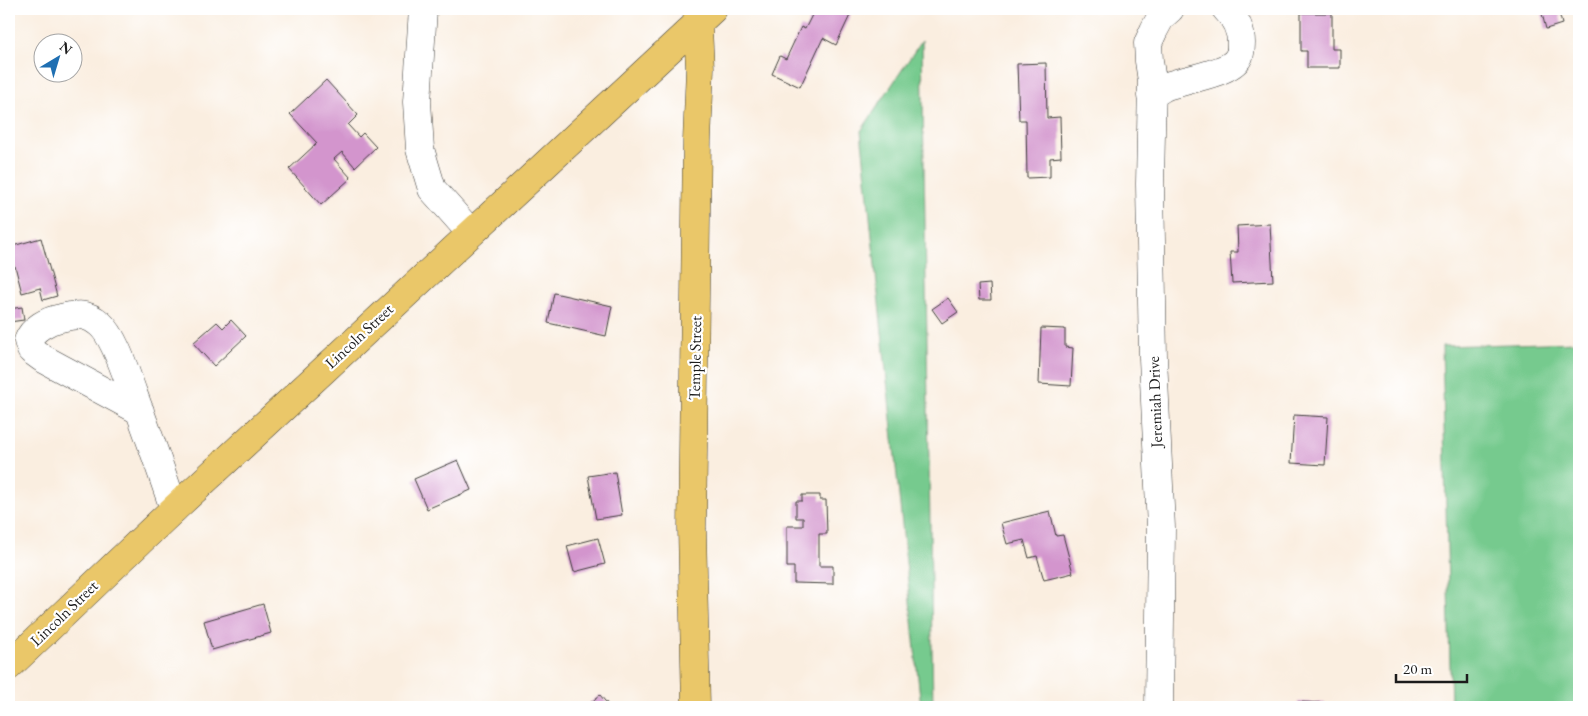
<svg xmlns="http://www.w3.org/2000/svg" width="1588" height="716" viewBox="0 0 1588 716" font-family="'EB Garamond',serif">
  <rect width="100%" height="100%" fill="#fff"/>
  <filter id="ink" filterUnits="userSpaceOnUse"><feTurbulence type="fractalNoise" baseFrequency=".02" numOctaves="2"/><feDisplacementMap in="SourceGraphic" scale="10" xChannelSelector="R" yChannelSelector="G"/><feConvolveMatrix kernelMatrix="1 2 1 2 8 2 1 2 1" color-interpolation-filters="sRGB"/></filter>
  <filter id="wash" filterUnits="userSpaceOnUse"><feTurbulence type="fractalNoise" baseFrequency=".0096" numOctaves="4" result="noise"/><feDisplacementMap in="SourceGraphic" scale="20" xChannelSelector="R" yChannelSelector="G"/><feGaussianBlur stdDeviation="1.12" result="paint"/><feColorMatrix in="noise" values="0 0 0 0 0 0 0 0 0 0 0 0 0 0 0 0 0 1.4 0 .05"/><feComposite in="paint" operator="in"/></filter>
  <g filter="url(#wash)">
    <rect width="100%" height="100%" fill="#faeee0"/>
    <!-- green -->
    <path fill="#76ca8e" stroke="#497355" d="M922,40l11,667h-12l-60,-576z
      M1579,342v365h-128l-9,-361z"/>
    <g id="blocks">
      <!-- building -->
      <path fill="#d395cd" d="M815,9h38l-17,36 -13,-7 -23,49 -28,-13 8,-18 6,3 15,-32 4,2z
        M1534,9h24l4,15 -16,5 -5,-19 -6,2z
        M1301,13h31v36h8v19h-33v-17h-6z
        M1046,63l1,55 13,-1 1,40 -11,1v19l-23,1 -1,-58h-7l-2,-56z
        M326,80l32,35 -10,10 11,12 4,-4 13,14 -21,20 -13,-15 -8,7 17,19 -30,27 -32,-36 28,-26 -27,-29z
        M1270,224l3,57 -41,2 -2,-31h8l-1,-26z
        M41,238l16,58 -14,4 -3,-12 -18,5 -7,-27 -6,2v-21z
        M990,284l1,16h-12l-1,-15z
        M554,293l58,13 -6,30 -58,-13z
        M948,298l10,14 -16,11 -10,-14z
        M22,307l2,13 -15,2v-13z
        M231,320l15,16 -32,30 -21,-23 24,-21 6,6z
        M1041,328l24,1v18l8,1 -2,38 -32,-2z
        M1294,415l34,2 -3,48 -34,-2z
        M458,460l13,30 -44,19 -13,-30z
        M615,472l7,43 -26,4 -8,-43z
        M802,495h18v5h6l1,34h-8v32h14v18l-39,-1v-16h-7v-41h16v-8h-7v-17h6z
        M1050,511l6,25 7,-1 10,38 -29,7 -7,-24 -8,2 -5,-18 -17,4 -6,-21z
        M598,538l7,26 -31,8 -7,-26z
        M263,604l8,29 -59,17 -8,-29z
        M600,695l10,12h-25z
        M1298,702l27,1v4h-27z"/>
    </g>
  </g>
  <g filter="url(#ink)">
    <use href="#blocks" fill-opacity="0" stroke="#3d3c39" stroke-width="1"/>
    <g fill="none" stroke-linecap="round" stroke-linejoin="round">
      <!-- minor casing -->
      <g stroke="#3d3c39" stroke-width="29">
        <path id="minor" d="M423,9l-6,93 3,47 12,40 39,44
          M1151,96c5,-3 10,-8 16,-10 16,-6 63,-13 71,-28 3,-4 3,-11 3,-15 0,-14 -6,-25 -15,-34
          M140,411l-98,-53 -11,-8 -3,-9c4,-12 20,-21 33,-23 16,-4 26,-5 39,6 15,13 26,50 33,69 14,38 28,77 41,116
          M1159,707l2,-179 -8,-170 -3,-174 2,-103 -3,-20 -1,-18 6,-13 7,-13 9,-8"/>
      </g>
      <!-- major casing -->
      <g stroke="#3d3c39" stroke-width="29">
        <path id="major" d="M9,666l165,-157 539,-500
          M696,707l-4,-178 5,-388 3,-73 -3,-59"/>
      </g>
      <!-- minor -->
      <use href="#minor" stroke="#fff" stroke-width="28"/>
      <!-- major -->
      <use href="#major" stroke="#eac769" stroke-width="28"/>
    </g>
  </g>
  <g text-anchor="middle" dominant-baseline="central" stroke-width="4.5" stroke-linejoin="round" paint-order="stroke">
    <!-- street labels -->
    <g font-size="16" fill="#1c1c1c" stroke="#fff">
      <text transform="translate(359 336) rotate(-43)">Lincoln Street</text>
      <text transform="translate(695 358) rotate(-89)">Temple Street</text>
      <text transform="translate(1155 402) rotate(-92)">Jeremiah Drive</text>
      <text transform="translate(64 613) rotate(-44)">Lincoln Street</text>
    </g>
  </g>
  <!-- margin -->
  <rect width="1588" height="716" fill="none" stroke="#fff" stroke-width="30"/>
  <!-- north arrow -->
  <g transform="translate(58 58) rotate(38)"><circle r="24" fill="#ffffff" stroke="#a4a4a4"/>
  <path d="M0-4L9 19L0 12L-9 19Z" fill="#1f6fb2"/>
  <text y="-8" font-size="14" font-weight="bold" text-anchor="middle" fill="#1c1c1c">N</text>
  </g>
  <!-- scale -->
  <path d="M1396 674v8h71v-8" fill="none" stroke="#1c1c1c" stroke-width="2.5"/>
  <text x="1403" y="674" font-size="15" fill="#1c1c1c" stroke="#ffffff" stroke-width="4" paint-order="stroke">20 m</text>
</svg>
